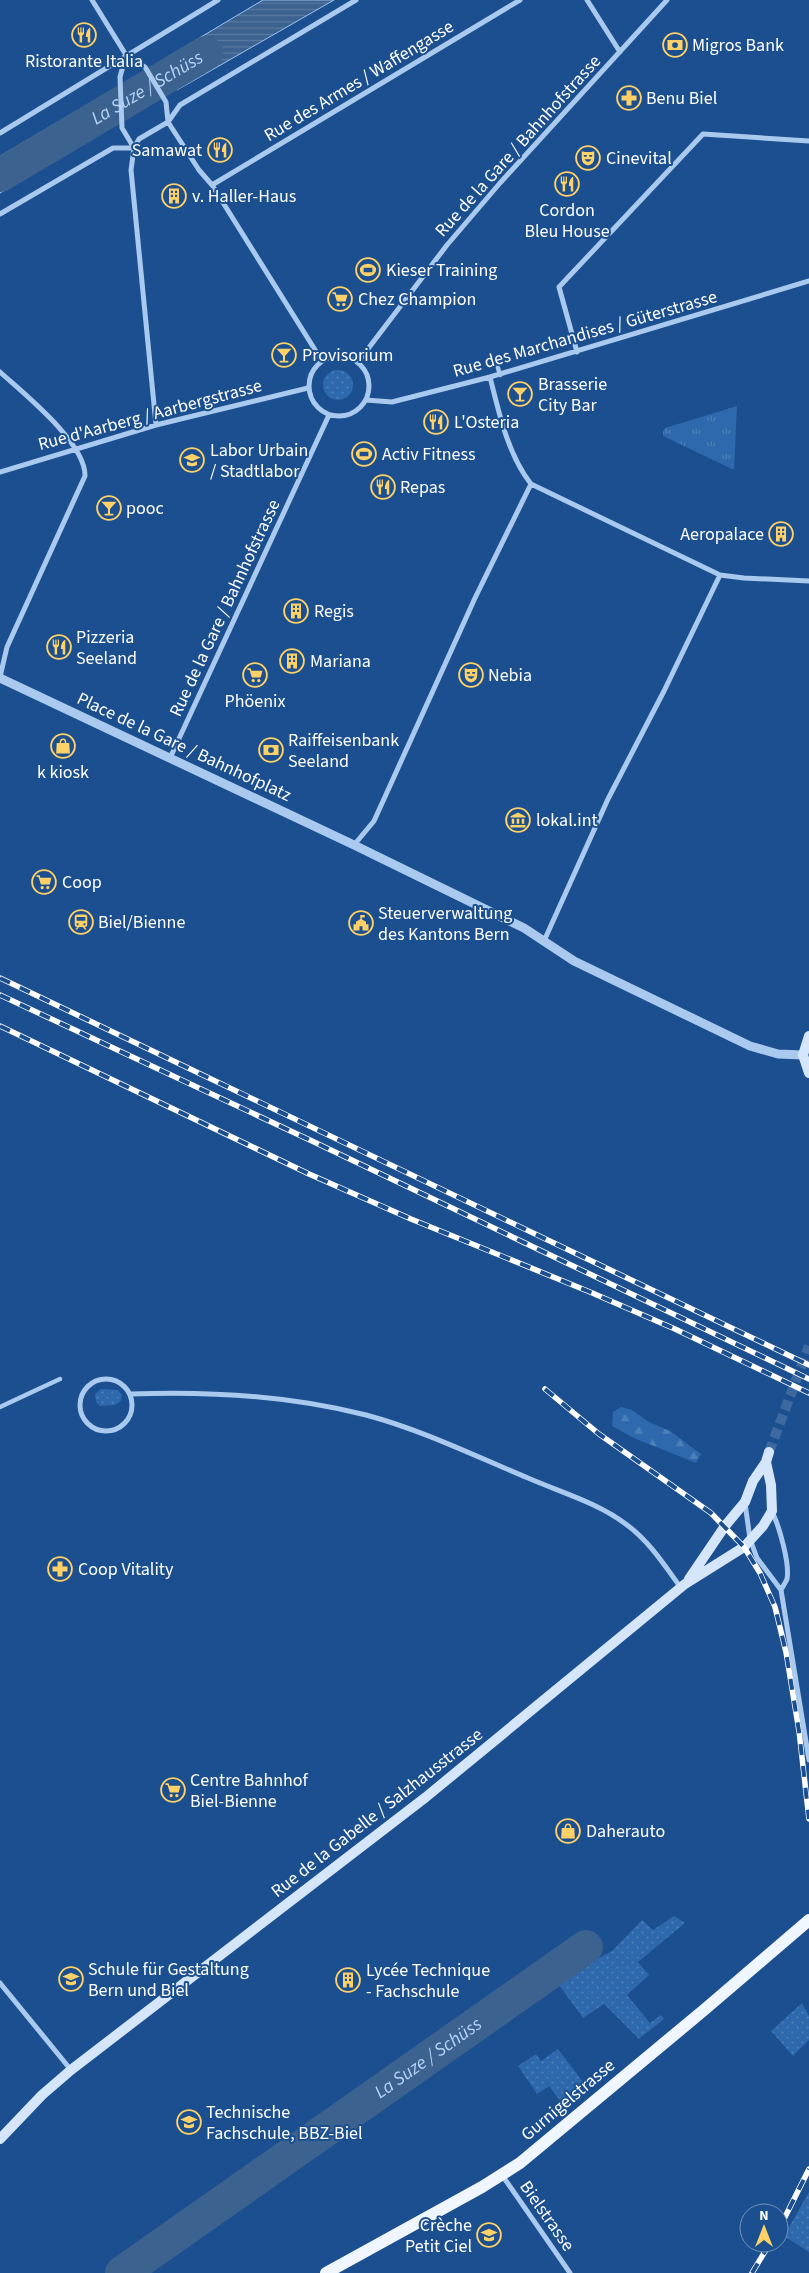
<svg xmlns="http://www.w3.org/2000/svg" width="809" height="2273" viewBox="0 0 809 2273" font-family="'Source Sans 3',sans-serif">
  <defs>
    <pattern id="grass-dots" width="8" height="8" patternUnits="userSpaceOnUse" patternTransform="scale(1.25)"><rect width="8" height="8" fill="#2e69ad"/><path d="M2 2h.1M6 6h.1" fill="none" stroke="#4d80b9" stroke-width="1.8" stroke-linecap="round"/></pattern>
    <pattern id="forest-firs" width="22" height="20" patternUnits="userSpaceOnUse" patternTransform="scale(1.25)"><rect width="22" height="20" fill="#2e69ad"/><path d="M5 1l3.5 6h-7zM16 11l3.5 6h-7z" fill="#4d80b9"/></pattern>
    <pattern id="park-tufts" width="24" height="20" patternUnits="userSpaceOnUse" patternTransform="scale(1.25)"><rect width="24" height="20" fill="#2e69ad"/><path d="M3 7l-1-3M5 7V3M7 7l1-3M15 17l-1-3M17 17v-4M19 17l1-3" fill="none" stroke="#4d80b9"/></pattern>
    <pattern id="water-rules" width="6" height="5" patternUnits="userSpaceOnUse" patternTransform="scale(1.25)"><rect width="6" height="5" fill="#3c6290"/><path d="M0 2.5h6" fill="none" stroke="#597aa1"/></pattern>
  </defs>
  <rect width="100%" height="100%" fill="#1b4f8f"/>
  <!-- grass -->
  <path fill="url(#grass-dots)" d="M323 385a15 15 0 1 1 30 0a15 15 0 1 1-30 0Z
    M101,1389l17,1 4,5 -1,6 -6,4 -15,1 -4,-4 -1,-8z
    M674,1916l11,7 -47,39 11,13 -22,20 23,28 11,-8 3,4 -25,20 -35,-35 -21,14 -27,-37 56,-30 30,-31 11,10z
    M802,2003l7,13v24l-16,16 -22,-25z
    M558,2049l25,33 -22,20 -12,-16 -12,8 -19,-28 18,-12 5,7z
    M809,2192v60l-25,-16z"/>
  <!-- forest -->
  <path fill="url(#forest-firs)" d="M621,1407l11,3 17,12 21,9 31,23 -5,9 -62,-25 -22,-12 1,-14z"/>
  <!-- park -->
  <path fill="url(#park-tufts)" d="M737,406l-3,64 -71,-34v-4l2,-4z"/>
  <!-- water -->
  <path fill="url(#water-rules)" stroke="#9cc4f0" d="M263,0h71l-157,90 -18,-28z
    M73,113l17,27 -90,53v-37z"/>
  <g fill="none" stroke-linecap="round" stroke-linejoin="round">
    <!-- river -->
    <g stroke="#3c6290" stroke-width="34">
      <path id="s1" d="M0,175l206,-122"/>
      <path id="s2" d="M122,2273l464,-326"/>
    </g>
    <!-- secondary-tunnel -->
    <path stroke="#3d69a0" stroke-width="10" stroke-dasharray="10 5" stroke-linecap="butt" d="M769,1452l40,-106"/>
    <!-- pedestrian -->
    <path stroke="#a9c9ee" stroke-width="4.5" d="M496,361l4,14
      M0,1407l60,-28"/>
    <!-- minor -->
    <path stroke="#a9c9ee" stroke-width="5" d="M92,0l34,55 19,12 21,35 2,20 31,48 13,15 110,176
      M587,0l33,52
      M126,55l-6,22 2,51 12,20
      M0,133l218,-133
      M212,185l308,-185
      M0,214l113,-66h21
      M577,352l-18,-65 144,-153 106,7
      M309 386a30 30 0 1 1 60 0a30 30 0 1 1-60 0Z
      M358,362l89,-117 53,-62 167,-183
      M0,372c23,21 86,71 85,104l-78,171 -7,30
      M490,377c9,36 18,78 41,107l189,91 24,3 65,3
      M366,400l26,2 98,-25 319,-96
      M156,425l-25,-255 3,-22 5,-9 29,-17 12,-17 176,-105
      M0,472l156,-47 152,-37
      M170,758l159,-343
      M354,845l20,-24 101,-223 56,-114
      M544,941l64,-142 56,-108 56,-116
      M80 1405a26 26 0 1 1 52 0a26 26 0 1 1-52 0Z
      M130,1394c77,-3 162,2 236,21 56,15 109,41 162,63 32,14 71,25 99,47 22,16 38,41 54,63
      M745,1503l5,36 7,19 24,32 28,170
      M772,1512c7,13 18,52 15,67 -1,3 -4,7 -6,11
      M0,1983l71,87
      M502,2175l68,98"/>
    <!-- tertiary -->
    <path stroke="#a9c9ee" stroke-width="9" d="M0,678l354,167 170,83 50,33 176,85 28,8 25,1"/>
    <!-- secondary -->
    <path stroke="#d6e6fa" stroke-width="10" d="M809,1036l-6,19 6,18
      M689,1579l36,-53 20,-24 8,-21 13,-19 3,-10
      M0,2139l42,-44 29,-25 355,-273 259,-213 59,-37 19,-21 9,-15 -1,-26 -5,-23"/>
    <!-- primary -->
    <path stroke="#f0f6ff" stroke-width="12" d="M326,2273l156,-86 38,-24 184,-153 105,-90"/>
    <!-- rail casing -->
    <g stroke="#fff" stroke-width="5.5">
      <path id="rail" d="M0,978l809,387
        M0,995l312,146 497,238
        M0,1026l309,148 102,45 179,73 85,37 134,64
        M545,1389l54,45 112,79 33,34 16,26 15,34 11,45 13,79 10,88
        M779,2229l30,-60
        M752,2273l18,-30"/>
    </g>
    <!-- rail -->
    <use href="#rail" stroke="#1b4f8f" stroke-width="4" stroke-dasharray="11" stroke-linecap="butt"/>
  </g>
  <!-- icons -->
  <defs>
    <g id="restaurant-ring" transform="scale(1.25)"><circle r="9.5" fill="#1b4f8f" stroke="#ffd166" stroke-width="1.5"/><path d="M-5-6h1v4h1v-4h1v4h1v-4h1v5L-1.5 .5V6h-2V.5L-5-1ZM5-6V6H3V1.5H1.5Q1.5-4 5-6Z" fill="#ffd166"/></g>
    <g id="bank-ring" transform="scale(1.25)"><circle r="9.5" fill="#1b4f8f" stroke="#ffd166" stroke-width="1.5"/><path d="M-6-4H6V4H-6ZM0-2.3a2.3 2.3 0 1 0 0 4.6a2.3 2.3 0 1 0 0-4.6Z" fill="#ffd166"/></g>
    <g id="pharmacy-ring" transform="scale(1.25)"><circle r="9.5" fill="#1b4f8f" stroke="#ffd166" stroke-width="1.5"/><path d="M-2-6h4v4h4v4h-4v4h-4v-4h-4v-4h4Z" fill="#ffd166"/></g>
    <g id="theatre-ring" transform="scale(1.25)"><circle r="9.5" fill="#1b4f8f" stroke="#ffd166" stroke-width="1.5"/><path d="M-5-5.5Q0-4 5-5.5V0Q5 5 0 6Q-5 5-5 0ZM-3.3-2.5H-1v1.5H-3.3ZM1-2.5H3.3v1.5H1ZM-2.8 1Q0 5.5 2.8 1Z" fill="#ffd166"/></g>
    <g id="building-ring" transform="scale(1.25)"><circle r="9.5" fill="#1b4f8f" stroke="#ffd166" stroke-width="1.5"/><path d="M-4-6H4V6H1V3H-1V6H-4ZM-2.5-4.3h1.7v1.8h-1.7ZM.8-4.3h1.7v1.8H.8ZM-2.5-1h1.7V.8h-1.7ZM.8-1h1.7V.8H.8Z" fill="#ffd166"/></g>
    <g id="stadium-ring" transform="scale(1.25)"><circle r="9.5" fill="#1b4f8f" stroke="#ffd166" stroke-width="1.5"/><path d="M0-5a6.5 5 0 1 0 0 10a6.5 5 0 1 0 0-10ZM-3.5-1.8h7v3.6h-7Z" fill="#ffd166"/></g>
    <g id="supermarket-ring" transform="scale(1.25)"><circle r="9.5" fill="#1b4f8f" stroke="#ffd166" stroke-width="1.5"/><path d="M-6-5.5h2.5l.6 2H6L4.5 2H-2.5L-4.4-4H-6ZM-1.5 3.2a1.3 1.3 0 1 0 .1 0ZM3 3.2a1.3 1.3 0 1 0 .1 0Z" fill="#ffd166"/></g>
    <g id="bar-ring" transform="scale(1.25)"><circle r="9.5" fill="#1b4f8f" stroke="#ffd166" stroke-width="1.5"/><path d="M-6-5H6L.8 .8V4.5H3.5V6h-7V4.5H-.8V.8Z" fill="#ffd166"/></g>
    <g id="university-ring" transform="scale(1.25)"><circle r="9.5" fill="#1b4f8f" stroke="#ffd166" stroke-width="1.5"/><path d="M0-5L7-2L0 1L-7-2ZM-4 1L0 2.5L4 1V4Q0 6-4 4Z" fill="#ffd166"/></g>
    <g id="shop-ring" transform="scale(1.25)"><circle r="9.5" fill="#1b4f8f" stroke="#ffd166" stroke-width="1.5"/><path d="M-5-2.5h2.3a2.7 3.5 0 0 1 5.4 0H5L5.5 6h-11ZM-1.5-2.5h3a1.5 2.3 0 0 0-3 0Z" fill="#ffd166"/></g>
    <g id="museum-ring" transform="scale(1.25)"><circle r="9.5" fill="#1b4f8f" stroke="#ffd166" stroke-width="1.5"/><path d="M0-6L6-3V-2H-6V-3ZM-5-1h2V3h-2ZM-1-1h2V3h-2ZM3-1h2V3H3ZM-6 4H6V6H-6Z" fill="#ffd166"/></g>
    <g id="station-ring" transform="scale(1.25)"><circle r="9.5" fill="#1b4f8f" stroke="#ffd166" stroke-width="1.5"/><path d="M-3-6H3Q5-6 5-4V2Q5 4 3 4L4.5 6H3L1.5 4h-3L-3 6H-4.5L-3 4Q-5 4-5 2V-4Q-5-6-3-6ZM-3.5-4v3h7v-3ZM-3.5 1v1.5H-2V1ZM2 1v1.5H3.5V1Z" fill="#ffd166"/></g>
    <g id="civic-ring" transform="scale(1.25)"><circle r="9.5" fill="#1b4f8f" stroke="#ffd166" stroke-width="1.5"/><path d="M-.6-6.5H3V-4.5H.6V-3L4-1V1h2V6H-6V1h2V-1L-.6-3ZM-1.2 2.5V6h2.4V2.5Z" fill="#ffd166"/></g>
    <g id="school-ring" transform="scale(1.25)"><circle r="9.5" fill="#1b4f8f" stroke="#ffd166" stroke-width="1.5"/><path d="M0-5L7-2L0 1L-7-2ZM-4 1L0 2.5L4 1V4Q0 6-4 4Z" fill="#ffd166"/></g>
  </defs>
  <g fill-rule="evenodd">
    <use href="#restaurant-ring" x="84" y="35"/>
    <use href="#bank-ring" x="675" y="45"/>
    <use href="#pharmacy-ring" x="629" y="98"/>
    <use href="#restaurant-ring" x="220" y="150"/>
    <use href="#theatre-ring" x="588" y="158"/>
    <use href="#restaurant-ring" x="567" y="184"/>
    <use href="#building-ring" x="174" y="196"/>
    <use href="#stadium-ring" x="368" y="270"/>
    <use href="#supermarket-ring" x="340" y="299"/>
    <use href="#bar-ring" x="284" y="355"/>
    <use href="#bar-ring" x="520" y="394"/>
    <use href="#restaurant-ring" x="436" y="422"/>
    <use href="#stadium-ring" x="364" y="454"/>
    <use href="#university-ring" x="192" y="460"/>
    <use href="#restaurant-ring" x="383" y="487"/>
    <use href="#bar-ring" x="109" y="508"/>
    <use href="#building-ring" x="781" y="534"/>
    <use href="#building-ring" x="296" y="611"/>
    <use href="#restaurant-ring" x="59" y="647"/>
    <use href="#building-ring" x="292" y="661"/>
    <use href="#supermarket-ring" x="255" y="675"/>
    <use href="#theatre-ring" x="471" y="675"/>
    <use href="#shop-ring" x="63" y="746"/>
    <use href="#bank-ring" x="271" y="750"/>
    <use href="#museum-ring" x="518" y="820"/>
    <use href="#supermarket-ring" x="44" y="882"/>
    <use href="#station-ring" x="81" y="922"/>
    <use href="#civic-ring" x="361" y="923"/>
    <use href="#pharmacy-ring" x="60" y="1569"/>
    <use href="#supermarket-ring" x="173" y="1790"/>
    <use href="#shop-ring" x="568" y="1831"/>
    <use href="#school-ring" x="71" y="1979"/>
    <use href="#building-ring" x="348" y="1980"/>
    <use href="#school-ring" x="189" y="2122"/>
    <use href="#school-ring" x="489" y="2235"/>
  </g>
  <g text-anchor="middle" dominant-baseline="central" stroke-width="4" stroke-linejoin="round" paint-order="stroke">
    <!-- poi labels -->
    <g font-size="18" fill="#fff" stroke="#1b4f8f" text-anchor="start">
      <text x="692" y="45">Migros Bank</text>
      <text x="84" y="61" text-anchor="middle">Ristorante Italia</text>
      <text x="646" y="98">Benu Biel</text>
      <text x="202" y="150" text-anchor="end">Samawat</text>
      <text x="606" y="158">Cinevital</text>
      <text x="192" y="196">v. Haller-Haus</text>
      <text x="567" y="210" text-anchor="middle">Cordon<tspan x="567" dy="21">Bleu House</tspan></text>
      <text x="386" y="270">Kieser Training</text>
      <text x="358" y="299">Chez Champion</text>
      <text x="302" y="355">Provisorium</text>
      <text x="538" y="384">Brasserie<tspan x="538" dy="21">City Bar</tspan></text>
      <text x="454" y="422">L'Osteria</text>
      <text x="210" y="450">Labor Urbain<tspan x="210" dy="21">/ Stadtlabor</tspan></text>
      <text x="382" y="454">Activ Fitness</text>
      <text x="400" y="487">Repas</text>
      <text x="126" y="508">pooc</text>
      <text x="764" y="534" text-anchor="end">Aeropalace</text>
      <text x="314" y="611">Regis</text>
      <text x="76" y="637">Pizzeria<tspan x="76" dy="21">Seeland</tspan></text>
      <text x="310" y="661">Mariana</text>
      <text x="488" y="675">Nebia</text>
      <text x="255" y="701" text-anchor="middle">Phöenix</text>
      <text x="288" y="740">Raiffeisenbank<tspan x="288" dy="21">Seeland</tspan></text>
      <text x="63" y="772" text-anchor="middle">k kiosk</text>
      <text x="536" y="820">lokal.int</text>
      <text x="62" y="882">Coop</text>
      <text x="378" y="913">Steuerverwaltung<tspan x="378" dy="21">des Kantons Bern</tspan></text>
      <text x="98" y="922">Biel/Bienne</text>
      <text x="78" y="1569">Coop Vitality</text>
      <text x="190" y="1780">Centre Bahnhof<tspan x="190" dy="21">Biel-Bienne</tspan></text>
      <text x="586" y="1831">Daherauto</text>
      <text x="88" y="1969">Schule für Gestaltung<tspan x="88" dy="21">Bern und Biel</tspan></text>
      <text x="366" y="1970">Lycée Technique<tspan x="366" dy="21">- Fachschule</tspan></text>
      <text x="206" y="2112">Technische<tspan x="206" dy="21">Fachschule, BBZ-Biel</tspan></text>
      <text x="472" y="2225" text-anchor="end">Crèche<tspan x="472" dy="21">Petit Ciel</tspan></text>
    </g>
    <!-- street labels -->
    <g font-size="18" fill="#fff" stroke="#1b4f8f">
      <text transform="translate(359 81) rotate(-31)">Rue des Armes / Waffengasse</text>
      <text transform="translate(518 146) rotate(-48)">Rue de la Gare / Bahnhofstrasse</text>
      <text transform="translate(585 334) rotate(-16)">Rue des Marchandises / Güterstrasse</text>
      <text transform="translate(150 415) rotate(-15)">Rue d'Aarberg / Aarbergstrasse</text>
      <text transform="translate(225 608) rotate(-65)">Rue de la Gare / Bahnhofstrasse</text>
      <text transform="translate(184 747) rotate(25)">Place de la Gare / Bahnhofplatz</text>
      <text transform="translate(377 1813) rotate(-38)">Rue de la Gabelle / Salzhausstrasse</text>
      <text transform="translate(568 2100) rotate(-40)">Gurnigelstrasse</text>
      <text transform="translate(547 2216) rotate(55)">Bielstrasse</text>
    </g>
    <!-- water labels -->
    <g font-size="19" font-style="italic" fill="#b5d3f5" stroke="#1b4f8f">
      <text stroke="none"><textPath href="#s1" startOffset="171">La Suze / Schüss</textPath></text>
      <text stroke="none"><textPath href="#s2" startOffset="374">La Suze / Schüss</textPath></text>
    </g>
  </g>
  <!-- north arrow -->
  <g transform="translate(764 2228)"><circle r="24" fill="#1b4f8f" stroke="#7695bc"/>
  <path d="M0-4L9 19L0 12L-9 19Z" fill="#ffd166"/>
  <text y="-8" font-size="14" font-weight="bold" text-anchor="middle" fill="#ffffff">N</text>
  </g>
</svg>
